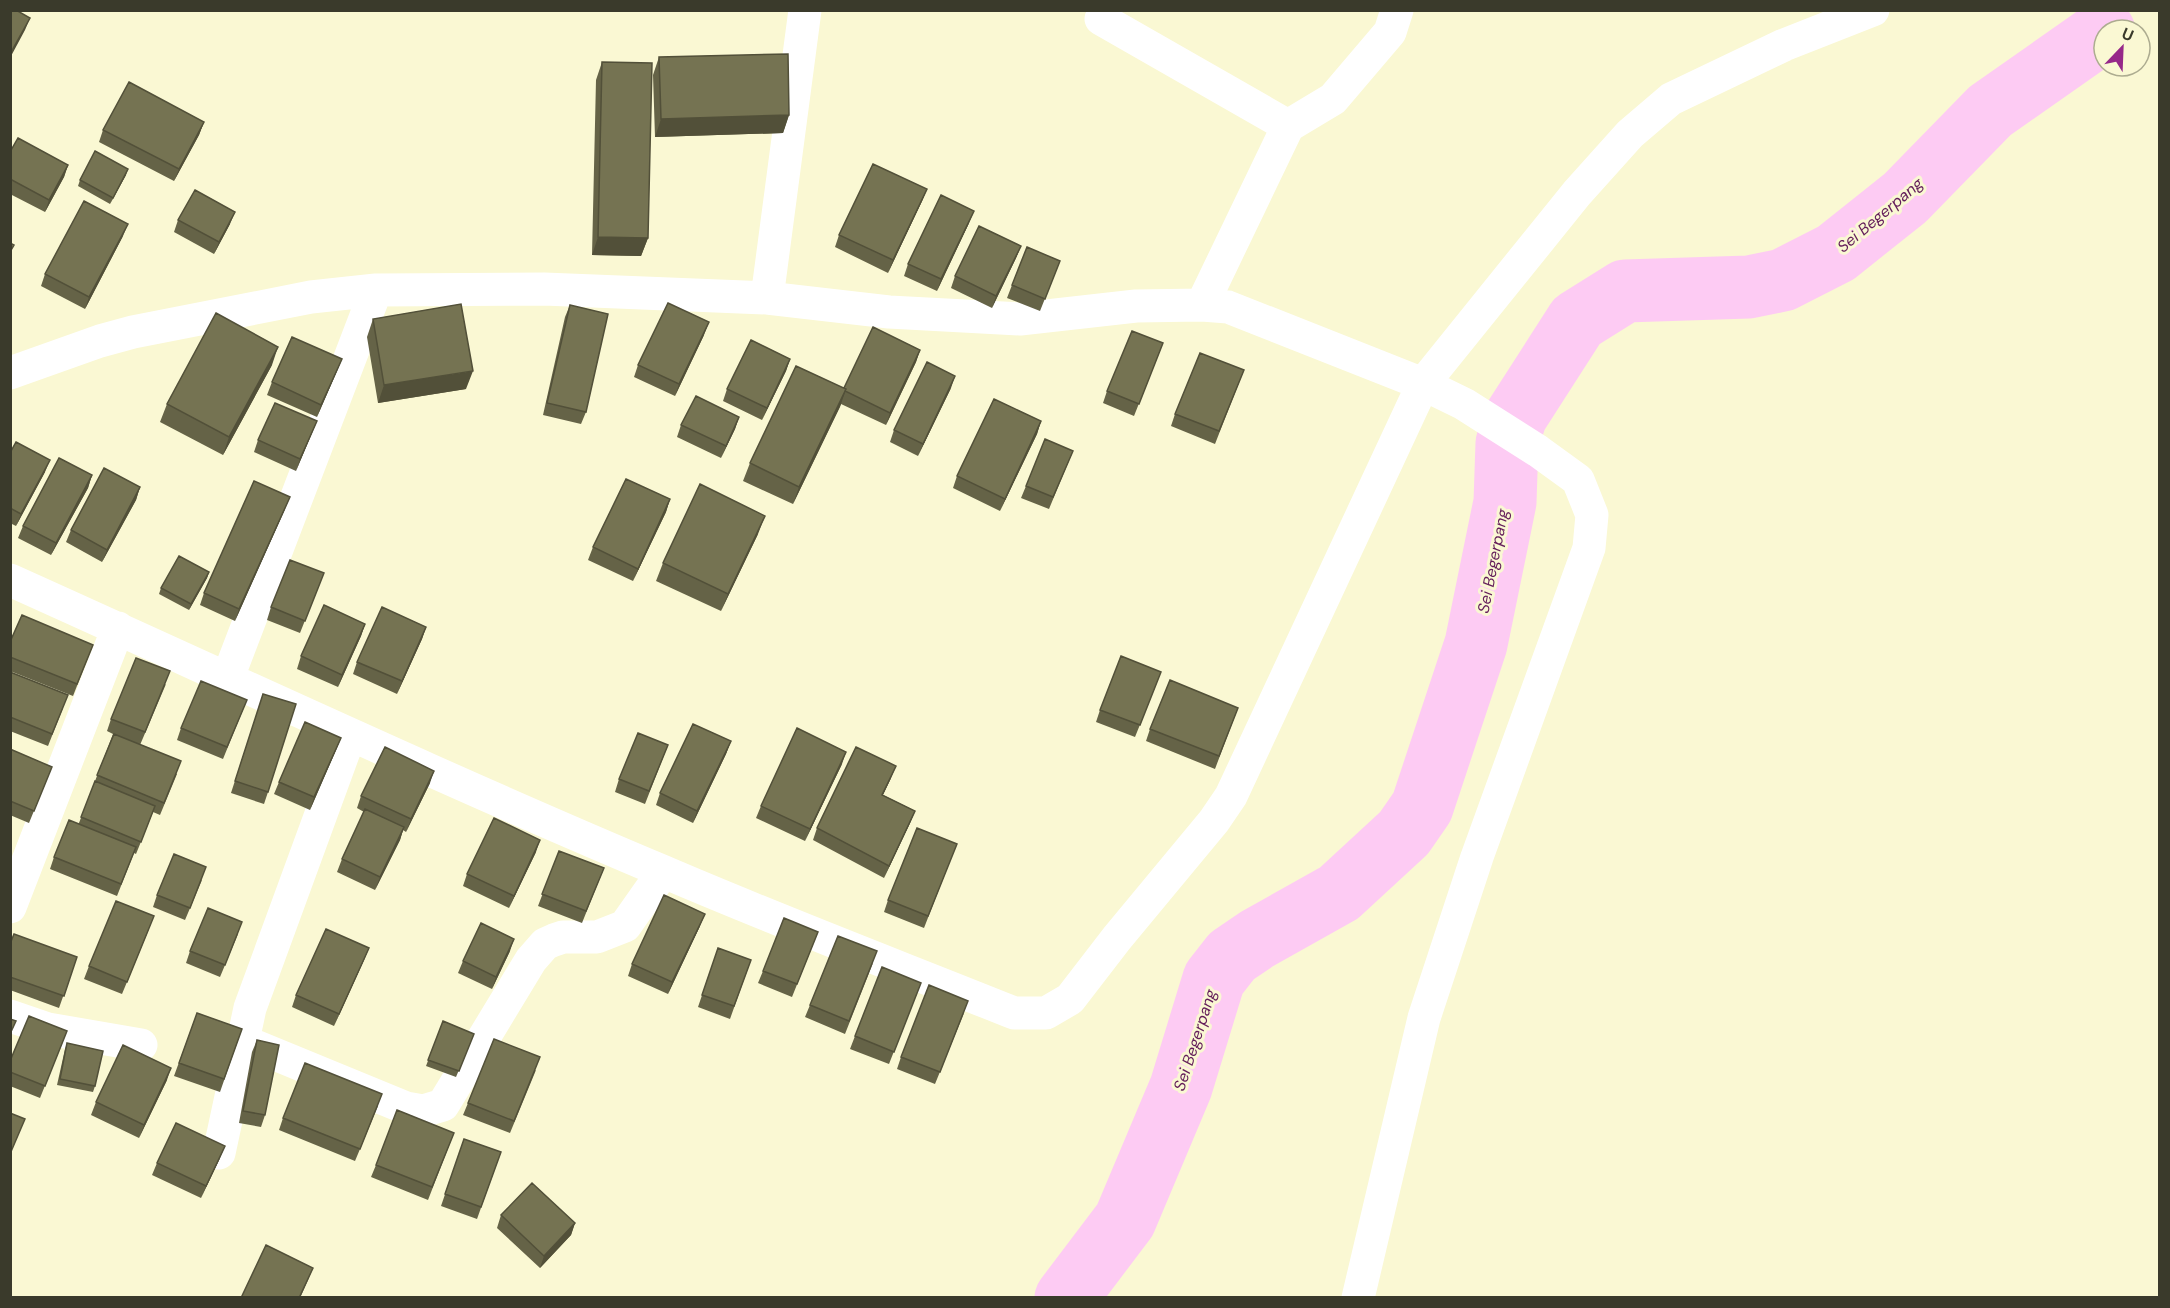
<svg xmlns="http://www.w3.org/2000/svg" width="2170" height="1308" viewBox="0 0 2170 1308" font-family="'DM Sans',sans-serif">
  <rect width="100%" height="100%" fill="#faf8d3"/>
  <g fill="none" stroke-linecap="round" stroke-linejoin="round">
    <!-- river -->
    <path stroke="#fdcbf3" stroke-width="63" d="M1066,1298l59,-78 56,-133 33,-108 18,-23 25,-17 82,-46 65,-60 18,-26 54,-163 29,-142 2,-59 9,-27 61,-95 48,-30 124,-4 34,-7 53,-27 69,-55 85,-87 114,-80"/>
    <!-- minor -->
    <path stroke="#fff" stroke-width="33" d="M1101,19l187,107 -86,179
      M1288,126l45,-27 57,-67 7,-22
      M767,298l38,-288
      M10,373l90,-32 33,-9 178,-35 65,-7 168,-1 223,9 122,14 131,7 116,-13 66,-1 26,2 195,77 41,20 74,47 40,29 14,35 -3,33 -112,309 -53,161 -66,280
      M10,580c218,98 433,199 652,291 116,50 235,95 352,142h32l24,-14 47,-61 97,-117 17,-25 192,-412 154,-191 53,-59 41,-35 113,-54 89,-35
      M228,677l148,-387
      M10,907l108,-279
      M10,1016l38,13 93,16
      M243,1041l163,67 17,3 20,-6 88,-145 14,-16 9,-4 9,-3h34l28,-11 38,-54
      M219,1153l31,-145 100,-273"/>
  </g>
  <!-- wall -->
  <path fill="#656347" d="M659,57l130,58 -6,18 -128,4 -2,-62z
    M602,62l46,176 -7,18 -49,-1 4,-175z
    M204,122l-5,13 -25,46 -75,-39 4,-12z
    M10,152l58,13 -4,12 -19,35 -35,-18z
    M126,175l-16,29 -32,-18 2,-6z
    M927,189l-5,12 -34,72 -53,-26 4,-12z
    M178,220l52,4 -16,30 -40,-22z
    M969,223l-32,68 -33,-15 4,-12z
    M123,236l-38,73 -44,-23 4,-12z
    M1021,246l-5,12 -24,50 -41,-20 4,-12z
    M1060,261l-20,50 -33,-13 5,-13z
    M570,305l16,107 -5,12 -38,-9 22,-98z
    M373,319l93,70 -88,14 -11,-66z
    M704,335l-29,61 -41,-19 4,-12z
    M1163,343l-29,73 -31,-13 4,-12z
    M920,350l-4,12 -30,63 -45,-21 -48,100 -50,-23 7,-18 94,-75z
    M342,359l-5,12 -20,46 -50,-22 5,-13z
    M790,359l-4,12 -24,49 -39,-19 4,-12z
    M272,365l-49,90 -63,-33 7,-18z
    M1244,370l-29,74 -44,-18 4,-12z
    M951,388l-33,68 -28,-14 4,-12z
    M739,417l-4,12 -14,29 -44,-21 4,-12z
    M317,421l-21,50 -42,-19 4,-12z
    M1041,421l-4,13 -37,77 -47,-23 4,-12z
    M1073,451l-24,58 -28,-11 5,-12z
    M10,453l35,19 -29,54 -6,-3z
    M92,475l-4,13 -37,67 -33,-17 5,-12z
    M140,487l-4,13 -34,62 -36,-20 5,-12z
    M670,499l-4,13 -33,69 -45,-21 5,-13z
    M285,509l-50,112 -35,-16 4,-12z
    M758,534l-37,77 -65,-30 7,-18z
    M209,572l-2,6 -18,32 -30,-16 2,-6z
    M319,585l-19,48 -33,-13 4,-13z
    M365,624l-4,12 -23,51 -41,-18 4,-13z
    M426,627l-4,12 -25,55 -44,-20 4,-12z
    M10,642l83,3 -20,51 -63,-25z
    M10,672l53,36 -15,38 -38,-15z
    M166,684l-26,61 37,29 -17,41 -7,-3 -17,42 -2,-1 -17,43 -67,-27 4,-12 25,-34 34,-89 -6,-3 4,-12z
    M1156,685l-21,52 -39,-15 4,-12z
    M263,694l5,98 -4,12 -33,-11z
    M247,700l-24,59 -46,-19 4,-12z
    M1238,708l-23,61 -69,-28 4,-12z
    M341,738l-5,12 -26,60 -36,-16 5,-12z
    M731,741l-5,13 -33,69 -37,-18 4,-12z
    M668,745l-23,59 -30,-12 4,-13z
    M10,749l37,30 -18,44 -19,-8z
    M842,764l-37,77 -49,-23 5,-12z
    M891,778l-8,17 32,16 -5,12 -26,55 -71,-38 4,-12z
    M430,783l-24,49 -3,-2 -3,10 -25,50 -38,-18 5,-13 22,-47 -7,-4 4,-12z
    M559,851l45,17 -22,55 -44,-17z
    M536,852l-27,56 -46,-22 4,-12z
    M952,856l-28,72 -40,-16 4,-12z
    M202,880l-17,40 -32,-13 4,-12z
    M700,926l-32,68 -40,-18 4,-12z
    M149,929l-27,65 -38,-15 5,-13z
    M818,932l-26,65 -34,-14 5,-12z
    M238,934l-18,43 -34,-14 4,-12z
    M10,943l67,14 -18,51 -49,-18z
    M369,948l-5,12 -30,66 -42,-19 4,-12z
    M718,948l33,12 -21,59 -32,-12z
    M510,951l-18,38 -34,-16 5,-12z
    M873,963l-28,71 -40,-17 5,-12z
    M916,995l-27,69 -39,-15 5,-13z
    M197,1013l45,16 -22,63 -46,-16z
    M964,1013l-29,71 -38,-15 4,-12z
    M443,1021l31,13 -18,43 -30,-11z
    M67,1031l-27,67 -30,-12v-25z
    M257,1040l8,75 -4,12 -22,-4 13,-71z
    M67,1043l28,43 -2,6 -36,-7 8,-36z
    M536,1070l-26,63 -47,-18 5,-12z
    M167,1080l-28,58 -48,-23 5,-13z
    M378,1106l-23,55 -76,-31 4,-12z
    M454,1133l-26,67 -57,-23 5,-12z
    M464,1139l37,13 -24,67 -36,-13z
    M220,1158l-19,40 -49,-23 5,-12z
    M501,1215l74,8 -4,12 -31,33 -43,-40z"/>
  <!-- shaded-wall -->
  <path fill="#525039" d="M30,18l-5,12 -15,28v-4z
    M789,115l-6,18 -128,4 6,-18z
    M204,122l-5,13 -25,46 5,-12z
    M68,165l-4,12 -19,35 4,-12z
    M128,169l-2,6 -16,29 3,-6z
    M927,189l-5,12 -34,72 5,-13z
    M974,211l-5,12 -32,68 4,-12z
    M235,212l-5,12 -16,30 5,-12z
    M128,224l-5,12 -38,73 4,-12z
    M598,237l50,1 -7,18 -49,-1z
    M1021,246l-5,12 -24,50 4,-12z
    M709,322l-5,13 -29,61 4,-12z
    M278,347l-6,18 -49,90 6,-18z
    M920,350l-4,12 -30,63 4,-12z
    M342,359l-5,12 -20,46 4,-12z
    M790,359l-4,12 -24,49 5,-12z
    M473,371l-7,18 -88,14 6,-18z
    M955,376l-4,12 -33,68 5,-12z
    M846,389l-6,18 -47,97 6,-17z
    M739,417l-4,12 -14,29 5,-12z
    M317,421l-5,12 -16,38 4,-12z
    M1041,421l-4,13 -37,77 5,-12z
    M50,460l-5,12 -29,54 5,-12z
    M92,475l-4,13 -37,67 5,-12z
    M140,487l-4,13 -34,62 5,-12z
    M290,497l-5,12 -50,112 4,-12z
    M670,499l-4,13 -33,69 5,-12z
    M765,516l-7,18 -37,77 7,-17z
    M209,572l-2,6 -18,32 2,-6z
    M365,624l-4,12 -23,51 4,-12z
    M426,627l-4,12 -25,55 5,-13z
    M341,738l-5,12 -26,60 4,-13z
    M731,741l-5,13 -33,69 4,-12z
    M846,752l-4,12 -37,77 5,-12z
    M896,766l-5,12 -14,29 5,-12z
    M434,771l-4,12 -24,49 5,-13z
    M915,811l-5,12 -26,55 5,-12z
    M404,827l-4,13 -25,50 5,-13z
    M540,840l-4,12 -27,56 5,-12z
    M705,914l-5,12 -32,68 4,-12z
    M514,939l-4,12 -18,38 4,-12z
    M369,948l-5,12 -30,66 5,-12z
    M171,1068l-4,12 -28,58 5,-13z
    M225,1146l-5,12 -19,40 5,-12z
    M575,1223l-4,12 -31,33 4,-12z
    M313,1268l-5,12 -8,18h-1z"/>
  <!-- building -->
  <path fill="#757352" stroke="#525039" stroke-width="1.5" d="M10,10h6l14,8 -20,36z
    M788,54l1,61 -128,4 -2,-62z
    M602,62l50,1 -4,175 -50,-1z
    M129,82l75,40 -25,47 -76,-39z
    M18,138l50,27 -19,35 -39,-21v-27z
    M95,151l33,18 -15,29 -33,-18z
    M873,164l54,25 -34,71 -54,-25z
    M195,190l40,22 -16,30 -41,-22z
    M941,195l33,16 -33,68 -33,-15z
    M84,201l44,23 -39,73 -44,-23z
    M979,226l42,20 -25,50 -41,-20z
    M10,243l4,2 -4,7z
    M1027,247l33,14 -15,38 -33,-14z
    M668,303l41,19 -30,62 -41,-19z
    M461,304l12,67 -89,14 -11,-66z
    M570,305l38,9 -22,98 -39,-9z
    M216,313l62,34 -49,90 -62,-33z
    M873,327l47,23 -30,63 -45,-22 1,-2 -2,-1z
    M1132,331l31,12 -24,61 -32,-13z
    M292,337l50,22 -21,46 -49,-23z
    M751,340l39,19 -23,49 -40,-19z
    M1200,353l44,17 -25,61 -44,-17z
    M927,362l28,14 -32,68 -29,-14z
    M796,366l50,23 -47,98 -49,-24z
    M696,396l43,21 -13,29 -45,-21z
    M994,399l47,22 -36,78 -48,-23z
    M275,403l42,18 -17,38 -42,-19z
    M1045,439l28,12 -20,46 -27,-11z
    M16,442l34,18 -29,54 -11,-6v-55z
    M59,458l33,17 -36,68 -33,-17z
    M104,468l36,19 -33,63 -36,-20z
    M626,479l44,20 -32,70 -45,-22z
    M254,481l36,16 -51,112 -35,-16z
    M700,484l65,32 -37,78 -65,-31z
    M179,556l30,16 -18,32 -30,-16z
    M290,560l34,13 -19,48 -34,-14z
    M324,605l41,19 -23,51 -41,-19z
    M382,607l44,20 -24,54 -45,-19z
    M22,615l71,30 -16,39 -67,-27v-15z
    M1121,656l40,16 -21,53 -40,-15z
    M136,658l34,13 -25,61 -34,-13z
    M10,672l58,23 -16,39 -42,-17z
    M1170,680l68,28 -19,48 -69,-27z
    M201,681l46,19 -20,47 -46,-19z
    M263,694l33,10 -28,88 -33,-11z
    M305,722l36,16 -27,59 -35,-15z
    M693,724l38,17 -34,70 -37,-18z
    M797,728l49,24 -36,77 -49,-23z
    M638,733l30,12 -19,46 -30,-12z
    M114,734l67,27 -17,42 -67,-28z
    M385,747l49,24 -23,48 -50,-23z
    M856,747l40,19 -14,29 33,16 -26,55 -72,-38z
    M10,749l42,18 -18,44 -24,-10z
    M95,781l60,25 -14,36 -60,-25z
    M365,809l39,18 -24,50 -38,-18z
    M494,818l46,22 -26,56 -47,-22z
    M69,820l67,27 -15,37 -67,-27z
    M917,828l40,16 -29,72 -40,-16z
    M559,851l45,17 -18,43 -44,-17z
    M174,854l32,13 -16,41 -33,-13z
    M664,895l41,19 -33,68 -40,-18z
    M116,901l38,15 -27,66 -38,-16z
    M208,908l34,14 -17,43 -35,-14z
    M784,918l34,14 -21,52 -34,-13z
    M481,923l33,16 -18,38 -33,-16z
    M326,929l43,19 -30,66 -43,-19z
    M14,934l63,23 -13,39 -54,-19v-33z
    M838,936l39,15 -28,70 -39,-16z
    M718,948l33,12 -17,46 -32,-11z
    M882,967l39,16 -27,69 -39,-16z
    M929,985l39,16 -28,71 -39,-15z
    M197,1013l45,16 -18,50 -45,-16z
    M29,1016l38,15 -22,55 -35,-14v-11z
    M10,1019l6,2 -6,13z
    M443,1021l31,13 -15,37 -31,-11z
    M494,1039l46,18 -26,64 -46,-18z
    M257,1040l22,5 -14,70 -22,-4z
    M67,1043l36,8 -8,35 -35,-7z
    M123,1045l48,23 -27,57 -48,-23z
    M305,1063l77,31 -22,55 -77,-31z
    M397,1110l57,23 -22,54 -56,-22z
    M10,1113l15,6 -15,35z
    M176,1123l49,23 -19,40 -49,-23z
    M464,1139l37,13 -20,55 -36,-13z
    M532,1183l43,40 -31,33 -43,-41z
    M266,1245l47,23 -14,30h-58z"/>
  <g text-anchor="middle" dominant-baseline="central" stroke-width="6" stroke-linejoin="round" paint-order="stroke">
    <!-- water labels -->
    <g font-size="16" font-style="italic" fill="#631d5a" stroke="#faf8d3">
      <text transform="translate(1880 215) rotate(-40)">Sei Begerpang</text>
      <text transform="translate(1493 561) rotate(-79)">Sei Begerpang</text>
      <text transform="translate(1195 1040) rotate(-72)">Sei Begerpang</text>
    </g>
  </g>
  <!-- border -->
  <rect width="2170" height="1308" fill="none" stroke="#3a3a2b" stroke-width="24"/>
  <!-- north arrow -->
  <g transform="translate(2122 48) rotate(23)"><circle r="28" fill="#faf8d3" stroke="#adac90" stroke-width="1.5"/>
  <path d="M0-4.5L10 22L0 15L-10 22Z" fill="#962889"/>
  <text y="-9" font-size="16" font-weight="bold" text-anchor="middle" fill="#3a3a2b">U</text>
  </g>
</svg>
